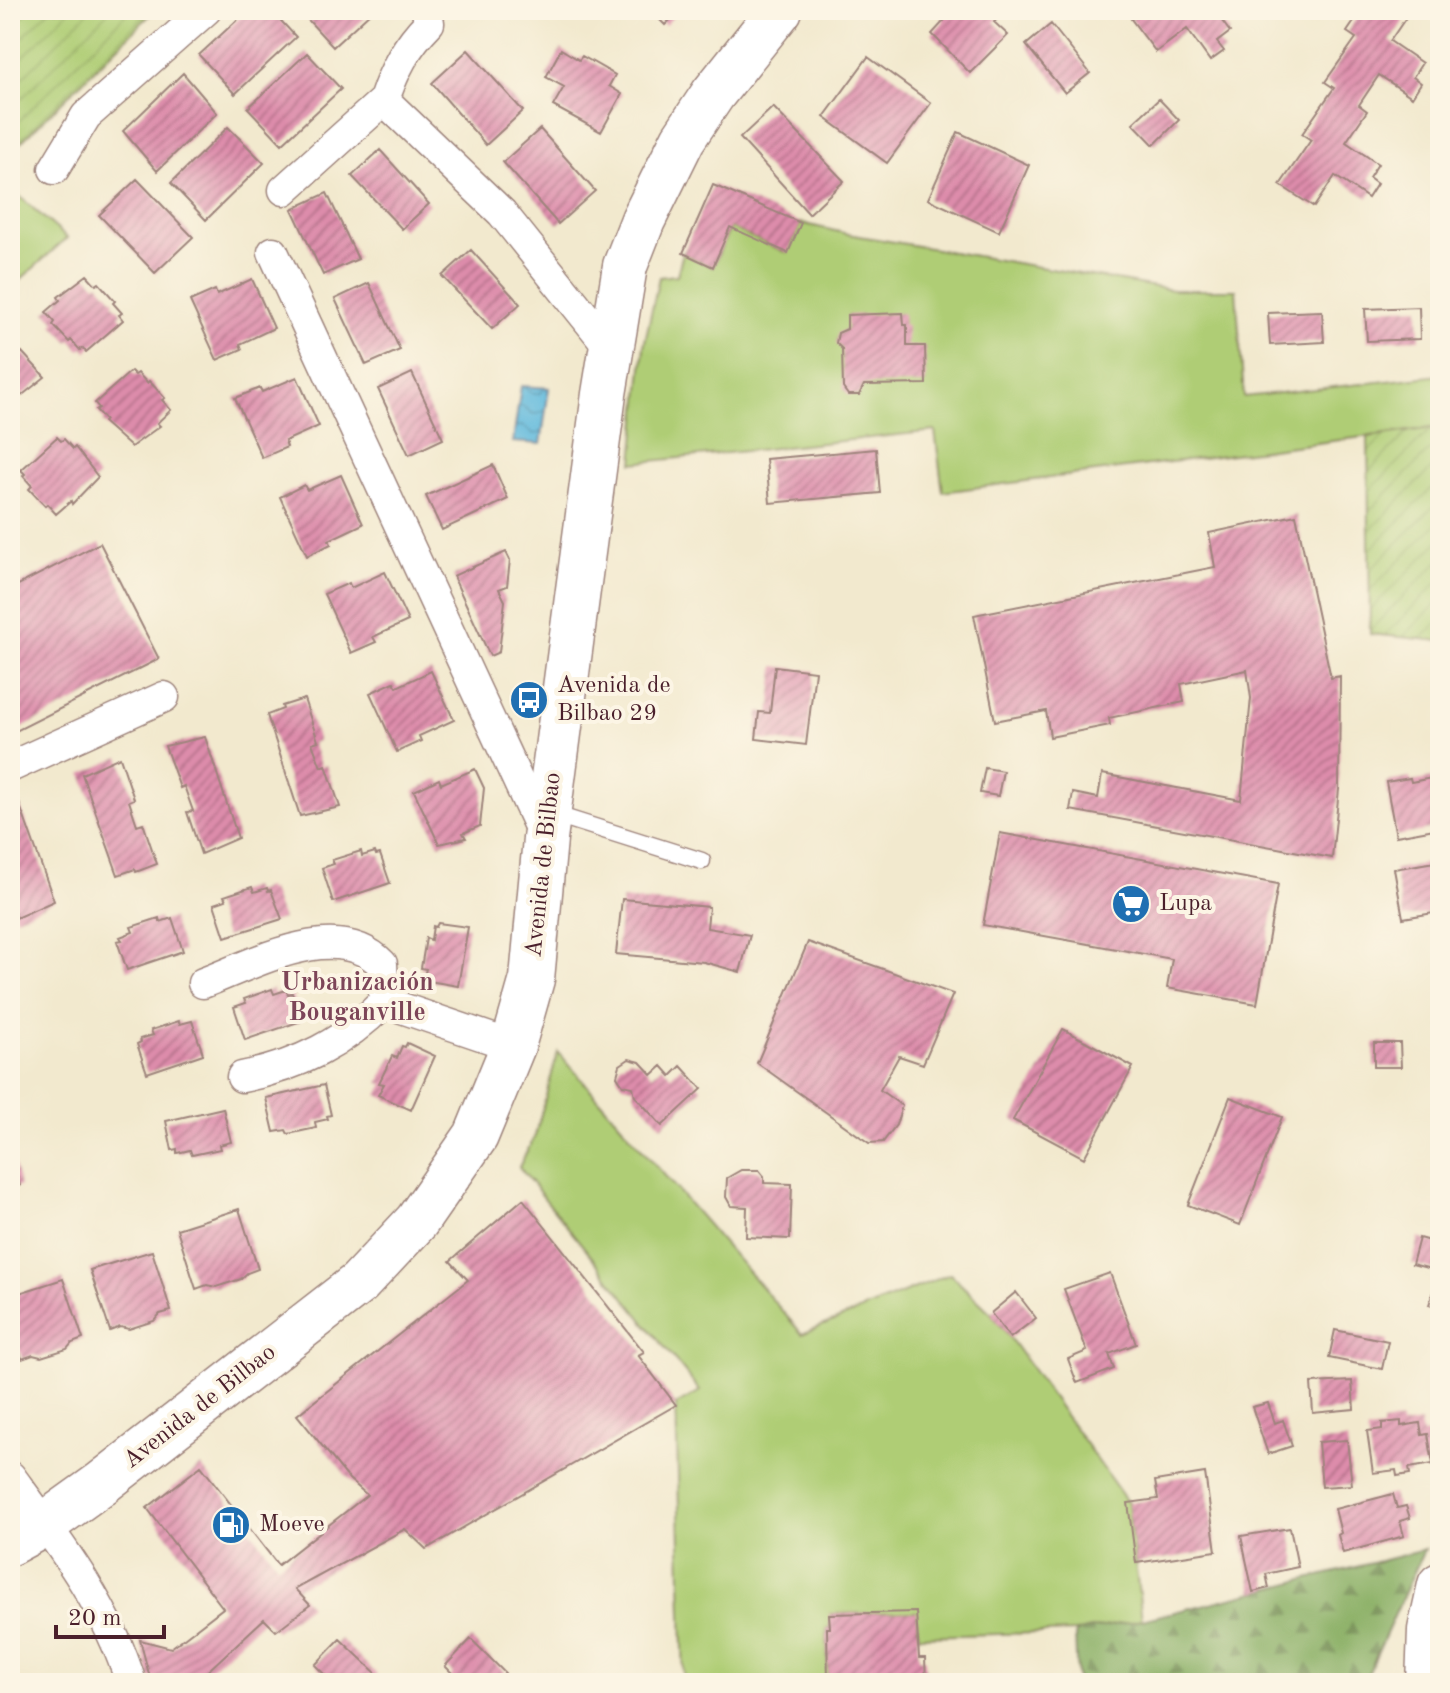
<svg xmlns="http://www.w3.org/2000/svg" width="1450" height="1693" viewBox="0 0 1450 1693" font-family="'Old Standard TT',serif">
  <defs>
    <pattern id="forest-firs" width="22" height="20" patternUnits="userSpaceOnUse" patternTransform="scale(2)"><rect width="22" height="20" fill="#8bb066"/><path d="M5 1l3.5 6h-7zM16 11l3.5 6h-7z" fill="#748f54"/></pattern>
    <pattern id="garden-furrows" width="10" height="10" patternUnits="userSpaceOnUse" patternTransform="scale(2)"><rect width="10" height="10" fill="#afcd74"/><path d="M-1 1l2-2M0 10L10 0M9 11l2-2" fill="none" stroke="#98b065"/></pattern>
    <pattern id="water-waves" width="16" height="10" patternUnits="userSpaceOnUse" patternTransform="scale(2)"><rect width="16" height="10" fill="#5fb9dd"/><path d="M0 5q4-4 8 0t8 0" fill="none" stroke="#5096b3"/></pattern>
    <pattern id="building-hatch" width="6" height="6" patternUnits="userSpaceOnUse" patternTransform="scale(2)"><rect width="6" height="6" fill="#dd8cab"/><path d="M-1 1l2-2M0 6l6-6M5 7l2-2" fill="none" stroke="#b5728b"/></pattern>
  </defs>
  <rect width="100%" height="100%" fill="#fcf5e5"/>
  <filter id="ink" filterUnits="userSpaceOnUse"><feTurbulence type="fractalNoise" baseFrequency=".0125" numOctaves="2"/><feDisplacementMap in="SourceGraphic" scale="16" xChannelSelector="R" yChannelSelector="G"/><feConvolveMatrix kernelMatrix="1 2 1 2 8 2 1 2 1" color-interpolation-filters="sRGB"/></filter>
  <filter id="wash" filterUnits="userSpaceOnUse"><feTurbulence type="fractalNoise" baseFrequency=".006" numOctaves="4" result="noise"/><feDisplacementMap in="SourceGraphic" scale="32" xChannelSelector="R" yChannelSelector="G"/><feGaussianBlur stdDeviation="1.8" result="paint"/><feColorMatrix in="noise" values="0 0 0 0 0 0 0 0 0 0 0 0 0 0 0 0 0 1.4 0 .05"/><feComposite in="paint" operator="in"/></filter>
  <g filter="url(#wash)">
    <rect width="100%" height="100%" fill="#f2e9ce"/>
    <!-- green -->
    <path fill="#afcd74" stroke="#7c7650" stroke-width="2" d="M10,188l57,50 -57,51z
      M801,223l47,11 325,56h63l8,107 196,-22v52l-497,65 -8,-61 -302,32 11,-117 15,-69 18,-2 6,-22 30,14 17,-40 57,26z
      M558,1052l244,282 148,-60 41,39 19,25 118,165 14,117 -62,12 -161,4 -4,-24 -85,2v14h-3l1,55h-144l-8,-278 24,-14 -181,-224 16,-31z"/>
    <!-- forest -->
    <path fill="url(#forest-firs)" stroke="#6a6848" stroke-width="2" d="M1424,1550l-60,133h-287l-2,-51 67,-12z"/>
    <!-- garden -->
    <path fill="url(#garden-furrows)" stroke="#7c7650" stroke-width="2" d="M10,10h145l-145,143z
      M1440,427v214l-70,-7 -2,-197z"/>
    <!-- water -->
    <path fill="url(#water-waves)" stroke="#546c84" stroke-width="2" d="M521,386l28,2 -8,56 -28,-2z"/>
    <g id="blocks">
      <!-- building -->
      <path fill="url(#building-hatch)" d="M248,10h23l25,27 -61,57 -36,-39z
        M299,10h74l-40,37z
        M650,10h30l-15,15z
        M939,10h60l4,4 -9,8 14,13 -38,38 -38,-39 12,-13 -7,-9z
        M1144,10h70l16,22 -13,10 7,9 -14,10 -23,-32 -31,23 -25,-33z
        M1362,10h49l-21,31 32,22 -9,14 8,6 -9,14 -33,-22 -20,30 8,6 -21,31 32,22 -9,14 8,6 -9,14 -33,-22 -21,31 -34,-22 31,-45 -9,-6 32,-46 -9,-6 31,-44 -9,-6z
        M1051,24l39,49 -25,20 -39,-48z
        M561,49l18,11 3,-4 33,19 -6,11 13,8 -21,38 -48,-26 11,-19 -18,-10z
        M468,50l55,61 -37,34 -54,-62z
        M307,53l34,36 -59,55 -34,-36z
        M868,57l63,46 -44,60 -63,-46z
        M183,73l34,40 -60,58 -34,-40z
        M1159,99l20,21 -25,25 -21,-22z
        M773,107l71,74 -35,33 -69,-76z
        M228,127l36,36 -58,57 -35,-37z
        M540,129l55,62 -37,33 -55,-62z
        M958,132l71,33 -30,67 -71,-33z
        M380,150l49,54 -27,25 -50,-53z
        M137,179l56,58 -38,36 -56,-58z
        M713,185l88,38 -13,30 -58,-26 -17,40 -30,-14z
        M327,193l31,66 -35,16 -31,-66z
        M471,250l49,54 -28,25 -50,-53z
        M87,275l9,10 3,-2 16,18 -2,2 9,10 -3,2 4,5 -37,32 -3,-4 -3,2 -9,-10 -2,2 -16,-17 2,-3 -9,-10 14,-12 -2,-3z
        M252,279l22,49 -34,16 2,5 -25,11 -27,-59 25,-11 2,5z
        M369,283l31,67 -34,15 -31,-66z
        M1419,307l1,32 -53,2 -2,-32z
        M1322,311l2,31 -54,3 -2,-32z
        M903,313l1,12h3v21h18l1,38 -62,1 -5,10h-11l-5,-7 -1,-39 -6,-6 2,-10 9,-4v-14z
        M22,352l23,25 -35,28v-43z
        M131,371l4,4 3,-2 9,10 2,-2 16,17 -3,2 9,10 -14,13 3,3 -29,21 -28,-25 2,-2 -9,-10 3,-2 -4,-5z
        M412,373l31,66 -34,16 -31,-66z
        M297,377l22,49 -34,15 2,6 -25,11 -27,-60 25,-10 2,4z
        M57,437l4,4 3,-2 9,10 2,-2 23,30 -26,27 -1,-3 -15,13 -9,-10 -2,2 -16,-17 3,-3 -9,-10 2,-2 -4,-4z
        M876,449l4,44 -110,10 -4,-44z
        M493,465l15,34 -66,31 -16,-34z
        M341,475l22,49 -34,16 2,4 -24,12 -27,-59 24,-12 3,5z
        M1296,515l35,163 9,-2 -1,113 -7,69 -262,-48 3,-17 25,5 4,-24 139,26 10,-102 -4,-28 -66,14 3,18 -75,16 1,7 -60,12 -4,-26 -51,10 -21,-106 241,-48 -6,-34z
        M100,543l59,116 -149,75v-145z
        M506,552l4,8 -3,26 -8,3 6,12 -6,51 -9,4 -37,-80z
        M385,572l23,49 -35,16 3,5 -25,11 -27,-59 25,-11 2,5z
        M775,666l40,5 -9,74 -50,-6 3,-27 11,1z
        M431,671l23,49 -35,16 2,5 -24,11 -27,-59 24,-11 3,5z
        M304,699l14,42 -6,2 9,24 5,-2 14,42 -40,9 -33,-101 16,-6 -1,-3z
        M205,737l33,101 -37,16 -14,-42 6,-1 -9,-25 -4,2 -15,-42z
        M120,757l14,42 -5,2 8,24 6,-2 14,41 -21,8 -1,-3 -17,6 -36,-101z
        M985,768l18,3 -5,25 -18,-3z
        M475,769l9,19 -4,38 -17,7 3,5 -27,6 -25,-53 25,-12 2,5z
        M1437,777l3,18v33l-44,8 -10,-54 24,-4 1,4z
        M18,800l36,101 -38,17 -6,-18v-97z
        M1000,833l278,51 -21,120 -90,-16 5,-29 -189,-34z
        M361,851l1,5 13,-4 1,3 4,-1 10,29 -57,19 -11,-34 12,-4 -2,-4z
        M1440,861v51l-37,6 -9,-49z
        M252,887l2,5 13,-4 1,3 3,-1 11,29 -57,18 -11,-33 12,-4 -2,-4z
        M622,899l87,8 -2,21 43,7 -10,37 -36,-10 -88,-8z
        M159,918l1,4 12,-4 11,33 -56,19 -10,-29 5,-1 -2,-3 13,-5 -2,-5z
        M438,923l30,4 -10,59 -35,-6 3,-11 -5,-1 5,-30 5,2 2,-14 3,1z
        M808,942l145,52 -30,70 -24,-8 -19,34 22,16 -6,19 -13,17 -14,1 -112,-80z
        M272,989l2,5 12,-4 2,4 4,-1 9,28 -56,19 -11,-33 12,-4 -2,-4z
        M179,1021l1,3 12,-3 11,33 -56,19 -10,-29 4,-2 -1,-3 13,-4 -2,-5z
        M1063,1029l70,38 -49,91 -71,-38z
        M407,1043l28,13 -24,54 -33,-15 6,-11 -5,-1 13,-27 5,2 5,-12 3,1z
        M1374,1043h26l1,24h-27z
        M629,1059l11,3 12,13 10,-9 9,10 10,-10 21,23 -40,37 -27,-30 -2,-9 -10,-2 -6,-9 3,-11z
        M324,1085l7,30 -4,1 1,3 -13,3 1,6 -28,6 -2,-4 -12,2 -8,-34z
        M1230,1097l52,20 -42,108 -52,-20z
        M223,1108l8,34 -12,3 1,4 -28,6 -2,-5 -13,3v-4l-5,1 -6,-29z
        M10,1145l10,41 -10,2z
        M741,1170h18l5,6v7l28,1 -2,55 -44,-2 1,-30 -16,-1 -5,-9 1,-19z
        M523,1199l121,153 -6,3 38,50 -250,144 -21,-20 -110,60 15,16 -34,26 -12,-12 -67,62 -47,-3 -10,-38 31,8 52,-40 -76,-100 54,-42 77,99 89,-70 -18,-16 -52,-64 171,-135 -18,-19z
        M239,1209l19,60 -11,4 -6,6 -25,8 -9,-2 -11,4 -19,-60z
        M1419,1238l21,6v64l-11,-3 10,-34 -27,-7z
        M152,1251l19,60 -11,3 -6,7 -25,8 -9,-2 -10,4 -20,-61z
        M1110,1273l26,71 -27,10 5,15 -37,14 -9,-24 19,-8 -23,-62z
        M63,1279l20,60 -11,4 -5,6 -26,8 -8,-2 -11,4 -12,-38v-25z
        M1016,1292l20,26 -26,20 -19,-25z
        M1335,1330l53,11 -6,28 -53,-11z
        M1352,1381l2,28 -41,4 -2,-30z
        M1268,1403l7,20 8,-3 9,26 -24,8 -16,-47z
        M1401,1421v5l19,-3 2,12 6,-1 5,30 -24,4 1,6 -13,2 -1,-6 -23,3 -6,-42 15,-2v-6z
        M1347,1440l5,45 -30,2 -4,-45z
        M1205,1473l11,78 -80,12 -8,-60 30,-4 -3,-18z
        M1393,1494l4,14 9,-2 4,12 -10,3 4,15 -61,17 -5,-18 3,-2 -6,-24z
        M1290,1528l8,39 -32,7 3,14 -16,4 -12,-56z
        M916,1612l3,46h6l1,25h-98l-1,-55h3l-1,-14z
        M340,1639l37,35 -8,9h-52l8,-8 -10,-10z
        M471,1639l34,34 -9,10h-51l8,-9 -8,-8z"/>
    </g>
  </g>
  <g filter="url(#ink)">
    <use href="#blocks" fill-opacity="0" stroke="#9e847c" stroke-width="2"/>
    <g fill="none" stroke-linecap="round" stroke-linejoin="round">
      <!-- lane casing -->
      <g stroke="#9e847c" stroke-width="19">
        <path id="lane" d="M550,813l152,48"/>
      </g>
      <!-- street casing -->
      <g stroke="#9e847c" stroke-width="33">
        <path id="street" d="M427,10l2,13c-23,23 -35,47 -45,77l118,113 110,137
          M54,169l32,-53 120,-106
          M284,190l100,-90
          M273,252l271,585
          M10,767l154,-70
          M203,983c51,-19 133,-66 179,-19l2,38c-40,41 -86,64 -142,75
          M384,1002l129,44
          M10,1476c47,64 98,130 121,207"/>
      </g>
      <!-- secondary casing -->
      <g stroke="#9e847c" stroke-width="47">
        <path id="secondary" d="M1428,1683l2,-53 10,-45"/>
      </g>
      <!-- primary casing -->
      <g stroke="#9e847c" stroke-width="47">
        <path id="primary" d="M10,1543l35,-19 57,-41 257,-200 58,-62 59,-85 37,-90 19,-67 13,-140 59,-445 21,-128 18,-46 40,-81 30,-45 67,-84"/>
      </g>
      <!-- lane -->
      <use href="#lane" stroke="#fff" stroke-width="16"/>
      <!-- street -->
      <use href="#street" stroke="#fff" stroke-width="30"/>
      <!-- secondary -->
      <use href="#secondary" stroke="#fff" stroke-width="44"/>
      <!-- primary -->
      <use href="#primary" stroke="#fff" stroke-width="44"/>
    </g>
  </g>
  <!-- icons -->
  <defs>
    <g id="bus-disc" transform="scale(2)"><circle r="9.5" fill="#1f6fb2" stroke="#fcf5e5"/><path d="M-5-6H5V4H4V6H2V4H-2V6H-4V4H-5ZM-3.5-4V0h7V-4ZM-3.5 1.2v1.5H-2V1.2ZM2 1.2v1.5H3.5V1.2Z" fill="#fff"/></g>
    <g id="supermarket-disc" transform="scale(2)"><circle r="9.5" fill="#1f6fb2" stroke="#fcf5e5"/><path d="M-6-5.5h2.5l.6 2H6L4.5 2H-2.5L-4.4-4H-6ZM-1.5 3.2a1.3 1.3 0 1 0 .1 0ZM3 3.2a1.3 1.3 0 1 0 .1 0Z" fill="#fff"/></g>
    <g id="fuel-disc" transform="scale(2)"><circle r="9.5" fill="#1f6fb2" stroke="#fcf5e5"/><path d="M-5.5-6h7V0h2V4h1.3V-2.5L3-4.5l.8-.8L6-3V5H2.5V1h-1V6h-7ZM-4.2-4.7v3.2H.2V-4.7Z" fill="#fff"/></g>
  </defs>
  <g fill-rule="evenodd">
    <use href="#bus-disc" x="529" y="700"/>
    <use href="#supermarket-disc" x="1131" y="904"/>
    <use href="#fuel-disc" x="231" y="1525"/>
  </g>
  <g text-anchor="middle" dominant-baseline="central" stroke-width="8" stroke-linejoin="round" paint-order="stroke">
    <!-- poi labels -->
    <g font-size="24" fill="#4a1f2b" stroke="#fcf5e5" text-anchor="start">
      <text x="557" y="686">Avenida de<tspan x="557" dy="28">Bilbao 29</tspan></text>
      <text x="1159" y="904">Lupa</text>
      <text x="259" y="1525">Moeve</text>
    </g>
    <!-- street labels -->
    <g font-size="24" fill="#4a1f2b" stroke="#fcf5e5">
      <text transform="translate(544 865) rotate(-84)">Avenida de Bilbao</text>
      <text transform="translate(200 1407) rotate(-38)">Avenida de Bilbao</text>
    </g>
    <!-- neighbourhood labels -->
    <g font-size="26" font-weight="bold" fill="#7d4558" stroke="#fcf5e5">
      <text x="357" y="983">Urbanización<tspan x="357" dy="30">Bouganville</tspan></text>
    </g>
  </g>
  <!-- margin -->
  <rect width="1450" height="1693" fill="none" stroke="#fcf5e5" stroke-width="40"/>
  <!-- scale -->
  <path d="M56 1625v12h108v-12" fill="none" stroke="#4a1f2b" stroke-width="4"/>
  <text x="68" y="1625" font-size="24" fill="#4a1f2b" stroke="#fcf5e5" stroke-width="6" paint-order="stroke">20 m</text>
</svg>
